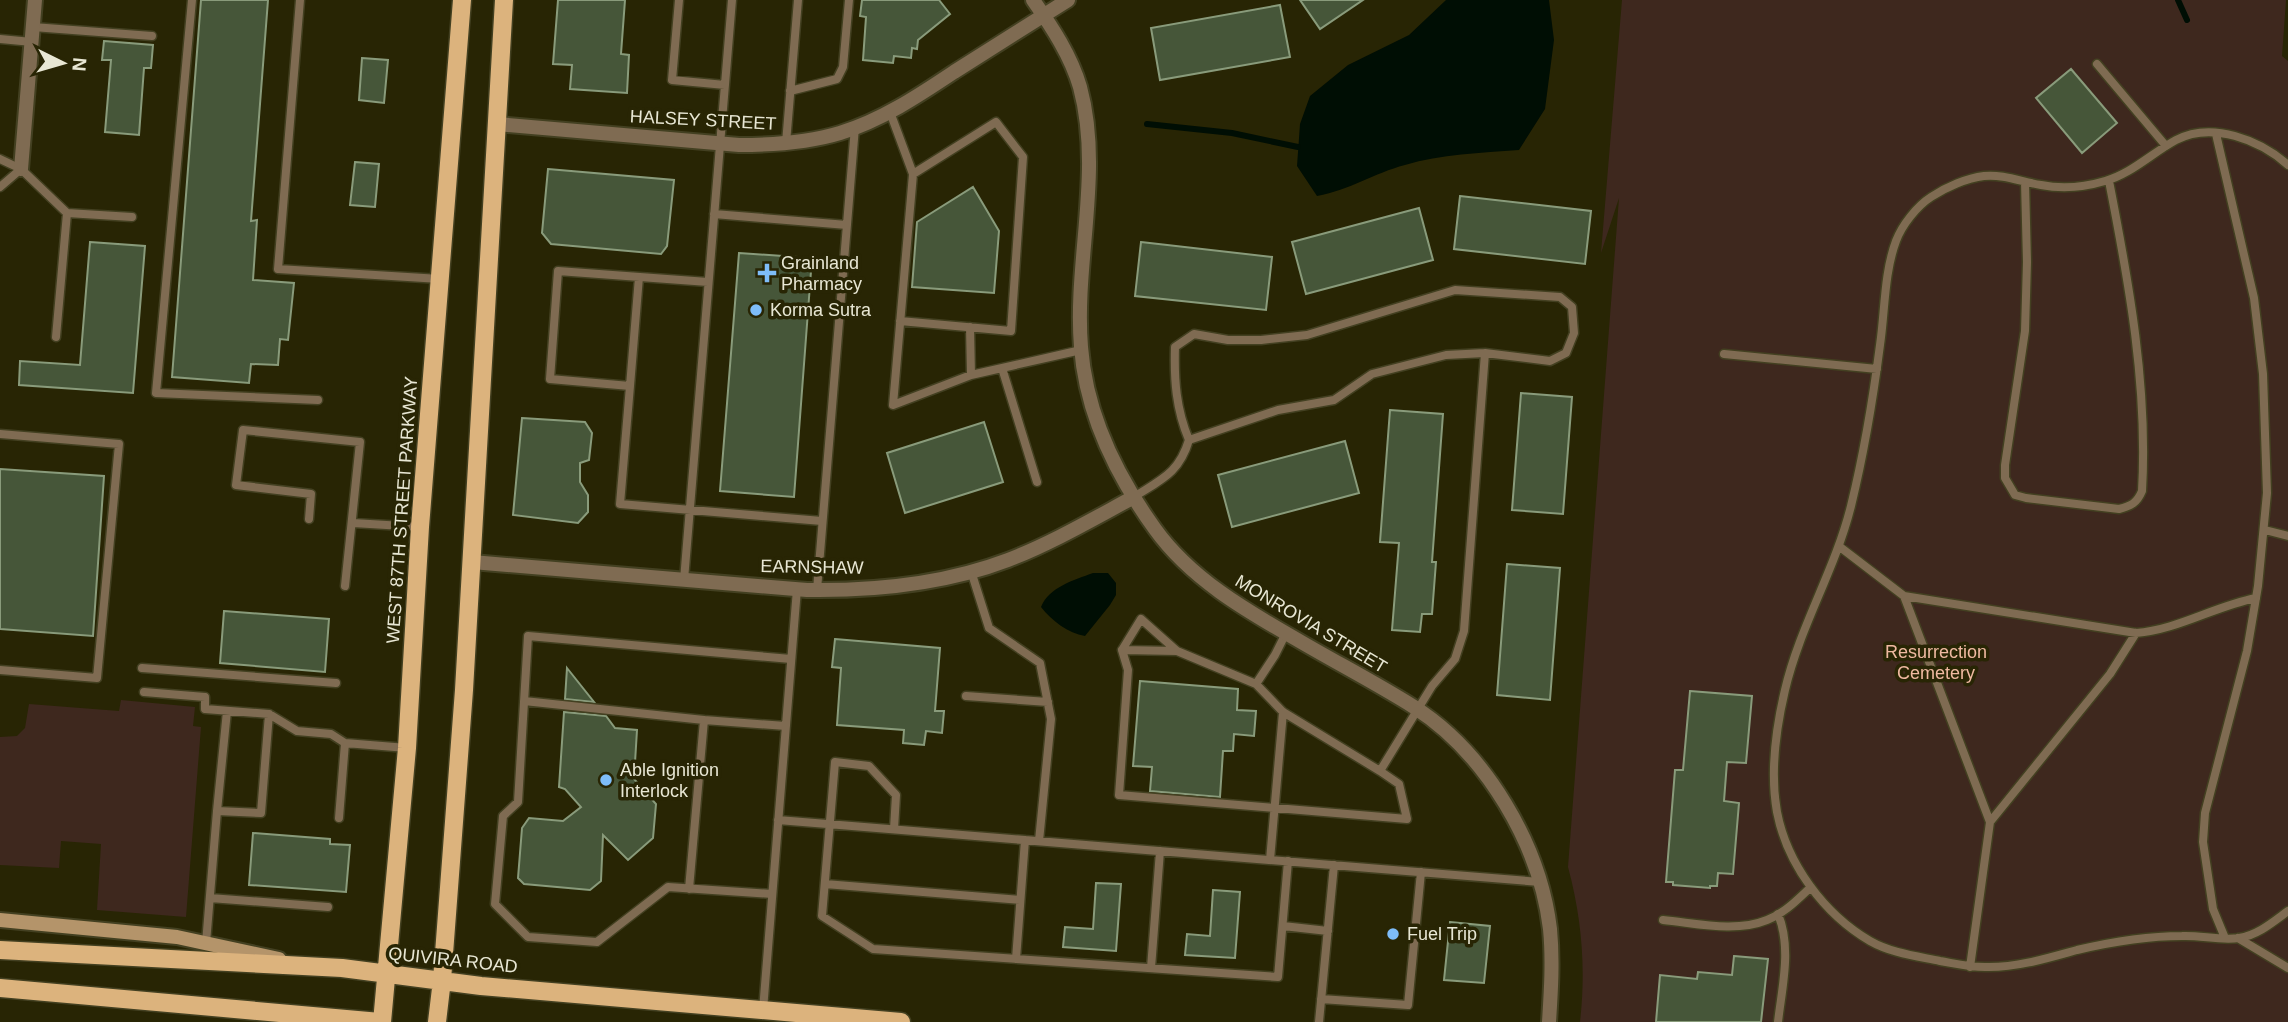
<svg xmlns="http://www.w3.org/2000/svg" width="2288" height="1022" viewBox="0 0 2288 1022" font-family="Arial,sans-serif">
  <rect width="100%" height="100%" fill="#282504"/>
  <!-- green -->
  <path fill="#3e281e" d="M1622,0h664l-4,56 6,5v961h-708c6,-53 2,-103 -12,-155l51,-669 -18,55z
    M121,700l74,7 -2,19 8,1 -15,190 -89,-7 4,-66 -40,-3 -2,27 -59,-3v-128l17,-1 8,-8 4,-24 90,7z"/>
  <!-- water -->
  <path fill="#000e04" d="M1446,0h103l5,40 -9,69 -26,41c-38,3 -78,4 -114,15 -31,8 -55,25 -88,31l-20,-30 3,-42 10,-28 38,-31 61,-30z
    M1093,573h15l8,10v12l-6,10 -25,31c-17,-3 -33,-15 -44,-29 8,-20 33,-27 52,-34z"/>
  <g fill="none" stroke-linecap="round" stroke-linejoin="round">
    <!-- stream -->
    <path stroke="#000e04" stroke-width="6" d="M2178,0l9,20
      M1147,124l85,9 66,14"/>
  </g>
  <!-- building -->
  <path fill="#465639" stroke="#899b7b" stroke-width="2" d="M201,0h67l-17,221 6,-1 -4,60 41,3 -6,57 -8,-1 -2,26 -27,-1 -2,19 -77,-6z
    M558,0h67l-4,54 8,1 -2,38 -57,-4 2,-24 -19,-1z
    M862,0h77l11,14 -32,26 -1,9 -5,-1 -1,10 -17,-2 -1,7 -30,-3 3,-43 -6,-1z
    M1300,0h63l-43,29z
    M1280,5l10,52 -130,23 -9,-52z
    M104,41l49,4 -2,23h-7l-5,67 -34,-3 6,-72h-9z
    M362,58l26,2 -4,43 -25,-3z
    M2071,69l46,54 -35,30 -46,-55z
    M355,162l24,2 -4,43 -25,-2z
    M548,169l126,11 -7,66 -6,8 -110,-10 -9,-11z
    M973,187l26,44 -5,62 -82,-6 5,-65z
    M1460,196l131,15 -6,53 -131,-15z
    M1419,208l14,52 -127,34 -14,-52z
    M90,242l55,4 -12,147 -114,-8 1,-24 60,4z
    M1141,242l131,15 -6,53 -131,-14z
    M739,253l73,5 -18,239 -74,-6z
    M1521,393l51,4 -9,117 -51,-4z
    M1390,410l53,4 -11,148h4l-4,52h-10l-2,18 -28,-2 7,-87 -19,-1z
    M522,418l63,4 7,11 -3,27 -9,3v19l8,13v17l-10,11 -65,-8z
    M984,422l19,60 -98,31 -18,-60z
    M1345,441l14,52 -127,34 -14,-52z
    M0,469l104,7 -11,160 -93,-7z
    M1507,564l53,4 -10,132 -53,-5z
    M224,611l105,8 -4,53 -105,-9z
    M835,639l105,9 -5,63h9l-2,22 -16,-2 -2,14 -21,-2 1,-13 -67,-5 4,-57 -9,-1z
    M567,668l27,34 -29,-3z
    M1140,681l98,8 -1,21 19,1 -2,25 -20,-2 -1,17h-10l-3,46 -70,-6 2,-24 -19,-1z
    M1690,691l62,5 -6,67 -19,-1 -3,39 15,2 -6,71 -15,-1 -1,13h-7v2l-37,-3v-3h-7l9,-112h8z
    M564,712l42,4 9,12 22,2 -3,49 22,25 -3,34 -25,22 -25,-25 -2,46 -11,9 -66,-6 -6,-6 4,-50 7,-10 34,3 18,-14 -16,-18 -6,-2z
    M253,833l77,6v5l20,1 -4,47 -97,-7z
    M1096,883l25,1 -5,67 -53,-4 2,-20 28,2z
    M1213,890l27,2 -5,66 -50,-3 2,-21 23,2z
    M1450,922l40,4 -6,57 -40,-3z
    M1734,956l34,3 -7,63h-105l4,-47 37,4 1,-7 34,3z"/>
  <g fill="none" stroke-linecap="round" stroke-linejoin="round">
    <!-- lane casing -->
    <g stroke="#434021" stroke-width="11">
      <path id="lane" d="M192,0l-36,393 162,7
        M300,0l-22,269 162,10
        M679,0l-7,80 53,5
        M33,27l119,9
        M0,39l32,3
        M2097,64l69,82
        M790,91l47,-12 6,-12 6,-67
        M890,112l23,62 -20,231 78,-30 110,-25
        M2216,134l38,164 9,76 4,119 -9,93 -11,65 -42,162 -2,29 10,67 12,29
        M786,143l12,-143
        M0,159l21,10 46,44 65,4
        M2288,165c-28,-25 -76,-44 -112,-25 -24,13 -45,34 -71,41 -20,6 -44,8 -64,4 -19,-3 -38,-11 -57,-9 -17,2 -38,11 -53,21 -14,9 -29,28 -35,44 -12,32 -11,70 -16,104 -7,54 -16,108 -29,161 -16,64 -51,120 -66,184 -9,38 -15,83 -8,122 10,52 47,102 93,129 21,12 46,15 70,20 17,3 32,7 49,6 30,0 59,-9 88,-17 34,-8 69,-14 105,-14 18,-1 39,5 57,2 19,-3 34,-16 49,-27
        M2025,182l2,80 -2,69 -20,134v13l10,17 11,3 93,11c12,-3 18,-6 23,-18 6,-104 -13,-208 -33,-310
        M0,187l21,-18
        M714,214l133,11
        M639,277l-9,109 -80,-7 8,-108 150,11
        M900,321l111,10 12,-174 -27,-35 -83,52
        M970,327l1,48
        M56,337l11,-124
        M1724,354l153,15
        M1002,368l35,114
        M630,386l-10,118 202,17
        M0,434l119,10 -22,234 -97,-8
        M1134,497c28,-18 45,-24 55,-57 -13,-31 -15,-60 -14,-93l19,-13 34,6h33l46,-5 148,-45 105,7 12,10 2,26 -8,20 -16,8 -65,-8 -39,2 -74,19 -38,26 -56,10 -89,30
        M309,519l2,-25 -75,-9 7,-55 117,12 -15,144
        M353,523l67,4
        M2265,530l23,6
        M1840,547l64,49 232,37c41,-3 79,-27 120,-35
        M971,571l18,57 51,35 11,56 -12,122
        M684,580l48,-580
        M817,590l38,-463
        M1904,596l86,226
        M1122,650l6,20 -9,125 288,24 -8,-35 -19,-13
        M1177,651l-55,-1 19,-31 36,32 79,33 19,-29 11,-22
        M142,668l194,15
        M1256,684l27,28 97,59 52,-85 23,-27 9,-28 21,-278
        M144,692l61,5v12l64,5 28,17 34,3 14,9 62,5
        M966,696l82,6
        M524,701l180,19
        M217,811l10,-100
        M339,818l6,-75
        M778,820l762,62
        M894,829l2,-34 -27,-29 -34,-4 -13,154 51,33 405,28 10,-116
        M1270,860l13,-148
        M825,884l195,16
        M689,889l15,-169 82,6
        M772,894l-104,-7 -71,55 -69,-5 -33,-33 8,-88 15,-14 10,-166 263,23
        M210,898l118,9
        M1778,914c14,34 4,73 0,108
        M1663,920c33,3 72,13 104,0 18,-7 31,-21 44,-33
        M1283,926l45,5
        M2238,938l50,30
        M206,943l11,-132 44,2 8,-99
        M1016,959l9,-119
        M1970,967l20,-145 120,-148 26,-41
        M1151,968l9,-117
        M1321,999l87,6 13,-133
        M763,1010l34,-421
        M1319,1022l15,-157"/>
    </g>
    <!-- street casing -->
    <g stroke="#434021" stroke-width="18">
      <path id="street" d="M1033,0c19,27 38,56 47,87 23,85 -6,174 1,260 5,67 35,128 74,182 35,49 90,81 141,110 39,23 80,44 118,68 72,46 126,138 136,222 3,31 1,62 -1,93
        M497,124l242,21c34,0 68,-2 101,-12 42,-13 78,-37 114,-61 38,-24 76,-48 114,-72
        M21,169l14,-169
        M472,562l335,28c67,1 138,-6 201,-30 44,-17 85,-41 126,-63"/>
    </g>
    <!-- secondary casing -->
    <g stroke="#434021" stroke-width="18">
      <path id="secondary" d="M0,920l177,17 102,22"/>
    </g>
    <!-- primary casing -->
    <g stroke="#434021" stroke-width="21">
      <path id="primary" d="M0,950l342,18 139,18 420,36
        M0,988l380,34
        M382,1022l25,-274 13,-221 42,-527
        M437,1022l5,-42 22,-290 40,-690"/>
    </g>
    <!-- lane -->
    <use href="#lane" stroke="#7f6b52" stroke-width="8"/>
    <!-- street -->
    <use href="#street" stroke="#7f6b52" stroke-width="14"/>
    <!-- secondary -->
    <use href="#secondary" stroke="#b4946a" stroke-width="14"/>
    <!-- primary -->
    <use href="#primary" stroke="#dcb37d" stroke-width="18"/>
  </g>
  <!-- markers -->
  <g fill="#7ebdf9" stroke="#282504" stroke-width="2.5">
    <path d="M763.5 262.5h7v7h7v7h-7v7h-7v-7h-7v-7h7z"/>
    <circle cx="756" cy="310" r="7"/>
    <circle cx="606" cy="780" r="7"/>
    <circle cx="1393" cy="934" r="7"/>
  </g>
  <g text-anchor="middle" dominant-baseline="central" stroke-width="7" stroke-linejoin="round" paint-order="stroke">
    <!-- street labels -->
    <g font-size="18" fill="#e8e7d4" stroke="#282504">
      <text transform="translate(703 120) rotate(3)">HALSEY STREET</text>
      <text transform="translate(402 510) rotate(-86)">WEST 87TH STREET PARKWAY</text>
      <text transform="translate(812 567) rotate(1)">EARNSHAW</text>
      <text transform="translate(1311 624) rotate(31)">MONROVIA STREET</text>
      <text transform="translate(453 960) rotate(6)">QUIVIRA ROAD</text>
    </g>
    <!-- poi labels -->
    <g font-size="18" fill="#e8e7d4" stroke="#282504" text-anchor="start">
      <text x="781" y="263">Grainland<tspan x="781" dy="21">Pharmacy</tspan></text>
      <text x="770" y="310">Korma Sutra</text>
      <text x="620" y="770">Able Ignition<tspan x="620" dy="21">Interlock</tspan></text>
      <text x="1407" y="934">Fuel Trip</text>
    </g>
    <!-- park labels -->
    <g font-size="18" fill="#efb9a1" stroke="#282504">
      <text x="1936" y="652">Resurrection<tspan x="1936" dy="21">Cemetery</tspan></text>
    </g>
  </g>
  <!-- north arrow -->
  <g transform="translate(63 63) rotate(95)" stroke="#282504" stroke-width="5" paint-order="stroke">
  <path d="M0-5L12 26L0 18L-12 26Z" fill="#e8e7d4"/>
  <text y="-10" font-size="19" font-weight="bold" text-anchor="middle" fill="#e8e7d4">N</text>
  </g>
</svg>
